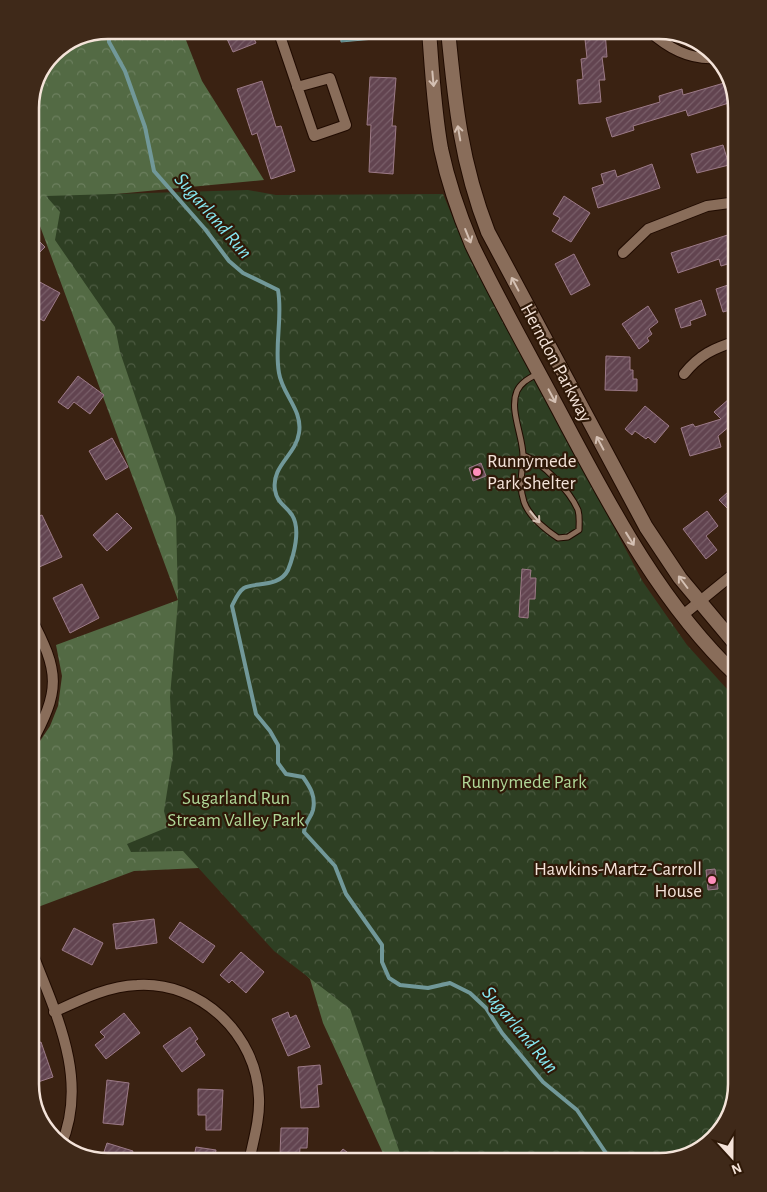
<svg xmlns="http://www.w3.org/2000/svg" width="767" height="1192" viewBox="0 0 767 1192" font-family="'Alegreya Sans',sans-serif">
  <defs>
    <pattern id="forest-crowns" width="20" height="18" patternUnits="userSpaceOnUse" patternTransform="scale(1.25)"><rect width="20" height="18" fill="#536a44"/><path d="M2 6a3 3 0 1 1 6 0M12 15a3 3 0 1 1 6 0" fill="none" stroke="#6c7f5e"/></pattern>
    <pattern id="park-crowns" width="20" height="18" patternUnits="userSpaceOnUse" patternTransform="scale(1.25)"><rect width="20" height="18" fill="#2e3f23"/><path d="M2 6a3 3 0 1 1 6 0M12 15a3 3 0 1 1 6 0" fill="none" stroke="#4d5b42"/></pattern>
    <pattern id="building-hatch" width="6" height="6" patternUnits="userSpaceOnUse" patternTransform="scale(1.25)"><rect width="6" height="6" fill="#624450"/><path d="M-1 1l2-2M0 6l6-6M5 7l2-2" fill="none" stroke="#795f69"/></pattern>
  </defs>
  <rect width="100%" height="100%" fill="#3a2212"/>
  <!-- forest -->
  <path fill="url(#forest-crowns)" d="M108,30h74l20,51 62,99 -169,16 335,966h-43l-64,-139 -13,-44 -111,-111 -65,3 -104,39v-154l20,-30 8,-20 4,-30 -6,-31 122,-45 -148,-401v-96l23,-50z"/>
  <!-- park -->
  <path fill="url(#park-crowns)" d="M248,190l28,5 167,-1 20,48 180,340 44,63 50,55v385l-13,42 -23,21 -46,14h-252l-53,-153 -76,-58 -91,-100 -52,1 -4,-8 41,-17 -4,-16 9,-57 -3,-57 8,-96 -2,-84 -56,-165 -5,-25 -60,-87 5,-28 -14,-16z"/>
  <!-- water -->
  <path fill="#39787d" stroke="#719899" d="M340,30h33l1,9 -33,3z"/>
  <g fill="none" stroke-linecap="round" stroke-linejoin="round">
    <!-- stream -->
    <path stroke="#719899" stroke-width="4" d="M109,30v12l16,29 20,56 9,44 51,58 24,32 14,12 35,17c5,28 -4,55 1,83 3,21 24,37 20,60 -3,22 -28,33 -24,57 2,13 10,15 17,25 9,14 2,40 -4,55 -9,18 -33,12 -44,18 -6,4 -9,12 -12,18l24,108 14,17 8,14v18l8,11 17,3c7,10 13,19 10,33 -2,8 -8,12 -9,22l31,34 11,28 36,51v17l7,16 11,7 28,3 22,-5 20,10 16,15 16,25 41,49 34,28 35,52"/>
  </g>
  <!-- building -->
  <path fill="url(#building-hatch)" stroke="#9c7a87" d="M223,30h27l6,13 -23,9z
    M584,30l21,1 2,26h-5l3,23h-6l2,22 -22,2 -2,-24 6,-1 -2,-20 6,-1z
    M370,77l26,1 -4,48h4l-3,48 -24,-2 2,-47h-4z
    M262,81l14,46 5,-1 14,45 -24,8 -14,-46 -5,2 -15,-46z
    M731,81l4,20 -47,15 -2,-6 -53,16 1,4 -22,7 -6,-19 54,-16 -1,-6 23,-7 1,6z
    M723,145l6,20 -32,8 -6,-19z
    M652,164l8,24 -62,20 -6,-20 12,-4 -3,-10 14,-4 2,7z
    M564,196l26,17 -19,29 -19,-11 8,-13 -7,-4z
    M30,232l15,15 -15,15z
    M737,232v19l-9,2 3,10 -10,3 -2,-7 -41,14 -7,-20z
    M574,254l16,31 -19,10 -16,-31z
    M38,281l22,12 -16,28 -14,-7v-19z
    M737,282v26l-14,4 -7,-23z
    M701,300l5,15 -16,6 1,4 -10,3 -6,-19z
    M648,306l10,16 -9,7 3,5 -5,4 2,3 -10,8 -17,-25z
    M606,356l24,1v13h3v9h4v12l-32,-1z
    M78,376l26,19 -14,19 -16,-12 -6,7 -10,-7z
    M737,392v28l-19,16 3,11 -31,9 -9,-28 12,-4 2,3 26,-8 -7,-7z
    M645,406l24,20 -14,17 -7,-6 -2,2 -11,-8 -3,4 -7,-6z
    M112,438l16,29 -22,13 -17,-29z
    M481,463l5,13 -13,5 -4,-13z
    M728,492l4,4 5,-4v26l-18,-18z
    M707,511l11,15 -12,10 11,14 -11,9 -23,-30z
    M117,513l15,15 -25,23 -14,-16z
    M42,515l20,42 -25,11 -7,-15v-33z
    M522,569l9,1 -1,8h6l-1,21h-6l-1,19 -9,-1z
    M82,584l17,34 -29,15 -17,-35z
    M715,869l3,20 -10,1 -2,-20z
    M154,919l3,24 -41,6 -3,-25z
    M180,922l35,24 -12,17 -34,-25z
    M74,928l29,15 -11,22 -30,-15z
    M241,952l23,20 -18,21 -14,-13 -3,3 -9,-8z
    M288,1012l2,6 6,-3 14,32 -22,9 -16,-37z
    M124,1013l16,20 -34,26 -11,-14 10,-8 -5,-5z
    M190,1027l8,12 -3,2 10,14 -23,17 -19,-26z
    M41,1042l12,35 -15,5 -3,-10 -5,1v-27z
    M320,1065l2,19 -5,1 2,22 -18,1 -3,-41z
    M107,1080l22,3 -6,42 -20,-2z
    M198,1089l25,1 -2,40h-15v-15h-8z
    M281,1128h27l-1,20h-7l-1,14h-15v-7h-4z
    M107,1143l26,8 -3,9 -29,1z
    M196,1147l20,3 -2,12h-21z
    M343,1149l17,13h-28z"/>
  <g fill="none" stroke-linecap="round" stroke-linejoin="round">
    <!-- lane casing -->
    <g stroke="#200b00" stroke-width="7">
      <path id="lane" d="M523,455c19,7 47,36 55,55 2,7 1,13 1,20l-11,7 -10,1c-12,-8 -29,-22 -34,-36 -6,-18 -1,-29 -1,-46 0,-20 -14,-46 -6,-65 4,-9 13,-13 20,-17"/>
    </g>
    <!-- street casing -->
    <g stroke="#200b00" stroke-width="12">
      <path id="street" d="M278,30l36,106 32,-11 -16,-47 -33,9
        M648,30c20,18 41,30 68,28
        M623,253l25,-24 59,-23 30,-4
        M684,374c15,-19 30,-26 53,-33
        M683,615l54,-44
        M30,746c31,-57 30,-73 0,-130
        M30,947c24,63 60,131 31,198
        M54,1012c26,-12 54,-26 83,-27 64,-4 120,50 122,113 1,22 -6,43 -10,64"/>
    </g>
    <!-- secondary casing -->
    <g stroke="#200b00" stroke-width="16">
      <path id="secondary" d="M429,30c3,40 5,80 12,119 7,33 18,65 31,96 28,58 60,114 90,171 49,92 98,187 175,260
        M448,30c7,73 13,133 40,202l158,295 34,51 57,68"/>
    </g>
    <!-- lane -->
    <use href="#lane" stroke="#896d5a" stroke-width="5"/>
    <!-- street -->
    <use href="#street" stroke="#896d5a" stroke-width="10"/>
    <!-- secondary -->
    <use href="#secondary" stroke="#896d5a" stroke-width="14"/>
  </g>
  <!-- one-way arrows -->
  <defs><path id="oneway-shaft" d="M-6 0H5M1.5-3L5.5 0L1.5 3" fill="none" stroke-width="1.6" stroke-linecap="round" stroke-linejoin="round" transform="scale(1.25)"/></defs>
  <g stroke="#d4c0b3">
    <use href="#oneway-shaft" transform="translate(433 79) rotate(85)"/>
    <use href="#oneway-shaft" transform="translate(459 133) rotate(-100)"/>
    <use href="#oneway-shaft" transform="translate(468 236) rotate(68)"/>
    <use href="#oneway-shaft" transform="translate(515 284) rotate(-118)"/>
    <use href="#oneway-shaft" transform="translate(552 396) rotate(62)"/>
    <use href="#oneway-shaft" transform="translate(600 443) rotate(-118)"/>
    <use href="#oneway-shaft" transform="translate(535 517) rotate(50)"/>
    <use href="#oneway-shaft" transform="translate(630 539) rotate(58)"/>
    <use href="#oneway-shaft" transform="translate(683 582) rotate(-127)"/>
  </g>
  <!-- markers -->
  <g fill="#fe8ebb" stroke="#2f1908" stroke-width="2">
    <circle cx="477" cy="472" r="5"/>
    <circle cx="712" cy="880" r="5"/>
  </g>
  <g text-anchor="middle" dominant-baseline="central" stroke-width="4.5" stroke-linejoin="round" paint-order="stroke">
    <!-- street labels -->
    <g font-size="19" fill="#f4e3d9" stroke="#2f1908">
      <text transform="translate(556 363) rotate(62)">Herndon Parkway</text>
    </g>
    <!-- poi labels -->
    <g font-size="19" fill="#f4e3d9" stroke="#2f1908" text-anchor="start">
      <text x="487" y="461">Runnymede<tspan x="487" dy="22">Park Shelter</tspan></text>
      <text x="702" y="869" text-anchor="end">Hawkins-Martz-Carroll<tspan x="702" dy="22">House</tspan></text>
    </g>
    <!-- park labels -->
    <g font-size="19" fill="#b0d798" stroke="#2f1908">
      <text x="524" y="782">Runnymede Park</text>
      <text x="236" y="798">Sugarland Run<tspan x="236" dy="22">Stream Valley Park</tspan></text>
    </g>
    <!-- water labels -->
    <g font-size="20" font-style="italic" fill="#86e9f3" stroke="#2f1908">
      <text transform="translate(213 216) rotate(49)">Sugarland Run</text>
      <text transform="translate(520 1030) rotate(50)">Sugarland Run</text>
    </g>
  </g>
  <!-- crop -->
  <path d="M0 0H767V1192H0ZM108 39H659A69 69 0 0 1 728 108V1084A69 69 0 0 1 659 1153H108A69 69 0 0 1 39 1084V108A69 69 0 0 1 108 39Z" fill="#3f2919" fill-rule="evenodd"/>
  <path fill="none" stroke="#f4e3d9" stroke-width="2.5" d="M108 39H659A69 69 0 0 1 728 108V1084A69 69 0 0 1 659 1153H108A69 69 0 0 1 39 1084V108A69 69 0 0 1 108 39Z"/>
  <!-- north arrow -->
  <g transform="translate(732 1157) rotate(159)" stroke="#2f1908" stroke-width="4" paint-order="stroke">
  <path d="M0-4L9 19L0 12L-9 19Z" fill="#f4e3d9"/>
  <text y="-8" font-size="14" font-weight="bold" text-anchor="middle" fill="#f4e3d9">N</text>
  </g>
</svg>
